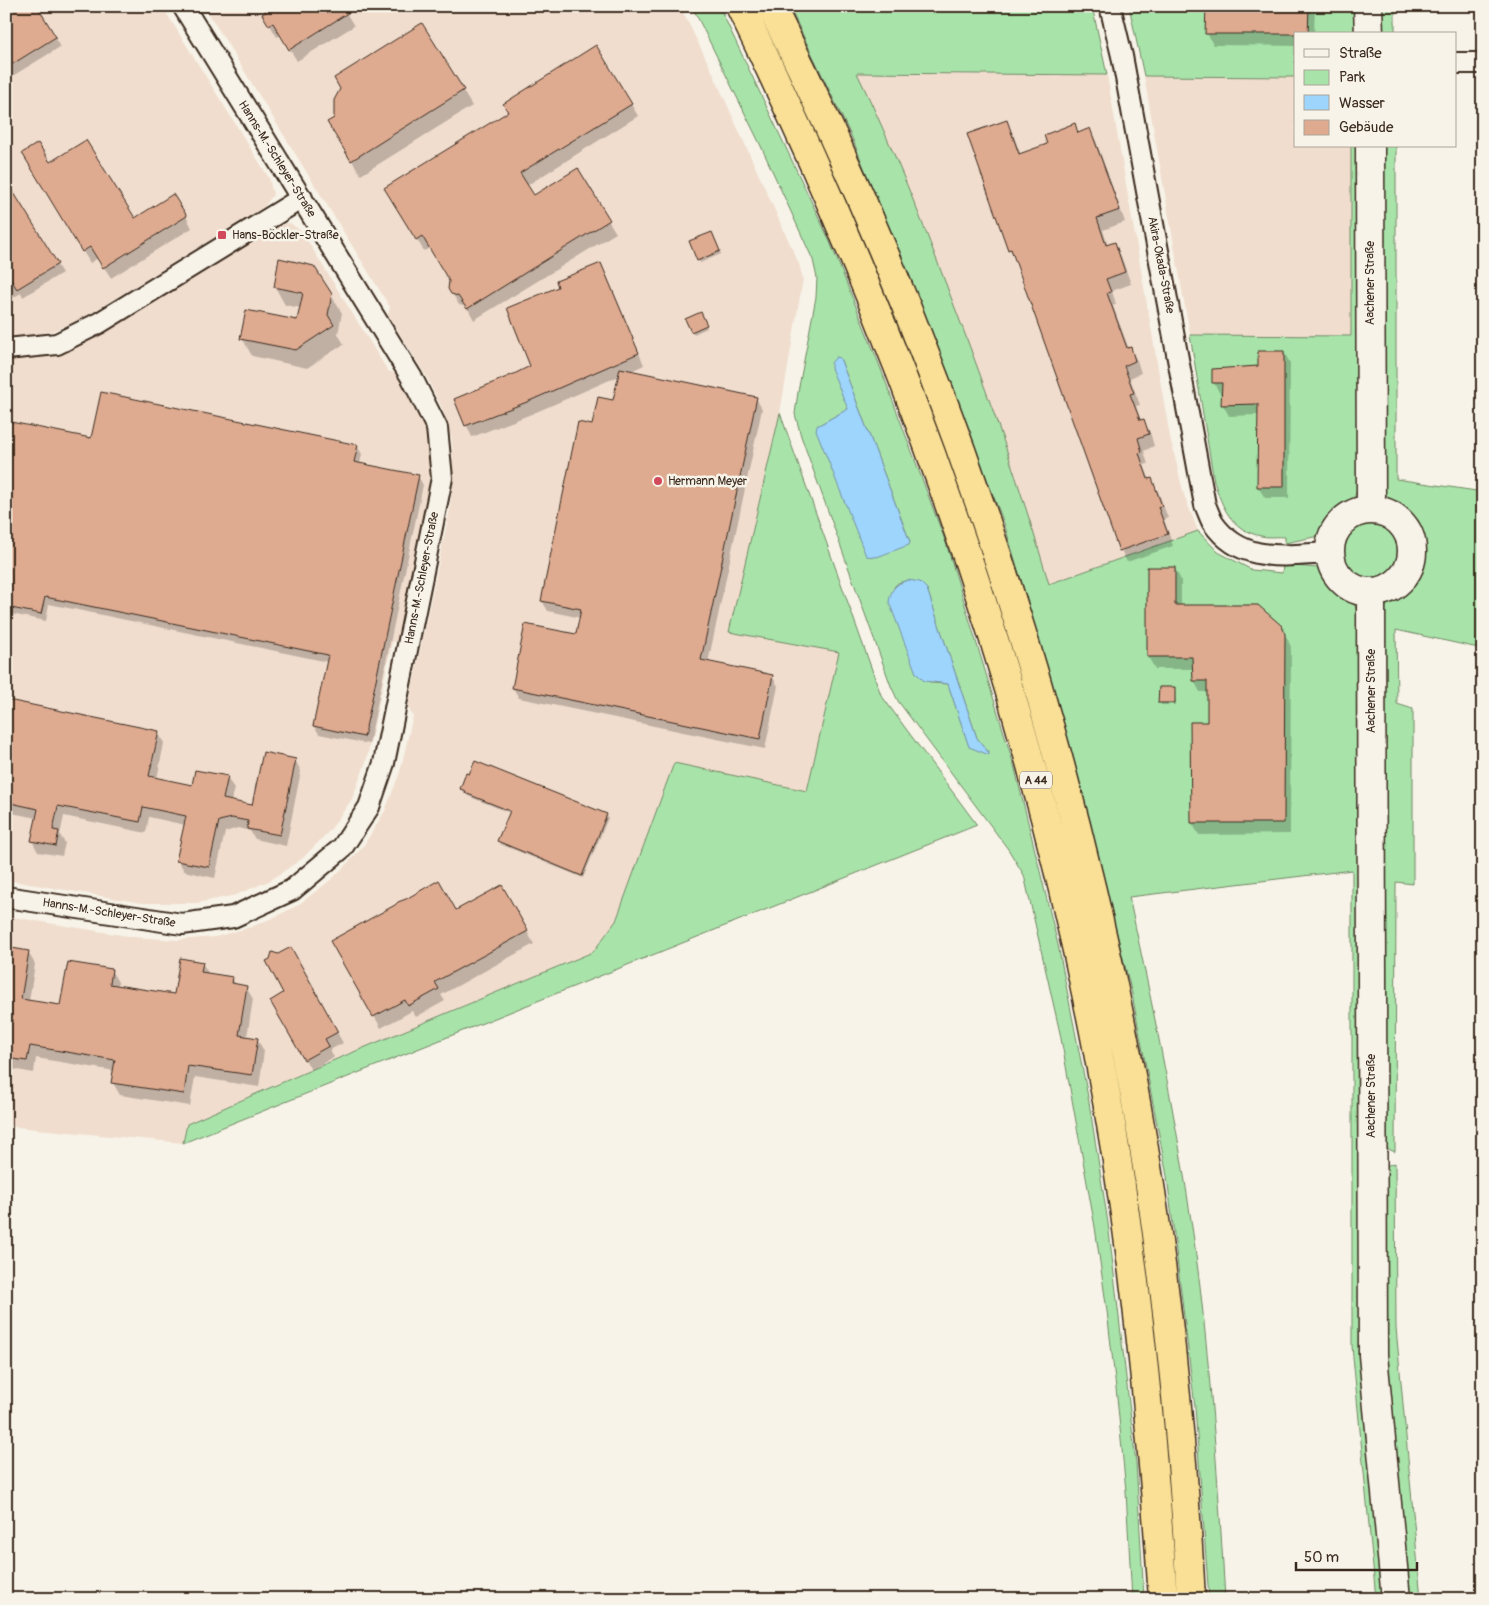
<svg xmlns="http://www.w3.org/2000/svg" width="1489" height="1605" viewBox="0 0 1489 1605" font-family="Pangolin,sans-serif">
  <rect width="100%" height="100%" fill="#f7f3e8"/>
  <filter id="ink" filterUnits="userSpaceOnUse"><feTurbulence type="fractalNoise" baseFrequency=".02" numOctaves="2"/><feDisplacementMap in="SourceGraphic" scale="10" xChannelSelector="R" yChannelSelector="G"/><feConvolveMatrix kernelMatrix="1 2 1 2 8 2 1 2 1" color-interpolation-filters="sRGB"/></filter>
  <g filter="url(#ink)">
    <!-- built -->
    <path fill="#f0ddce" d="M6,6h156l107,172 4,17 -9,12 -184,113 -28,11 -33,7 -13,-1z
      M204,6h476l32,65 87,193 4,15 -23,134 -50,219 110,20 -33,139 -133,-27 -58,157 -23,31 -280,117 -126,55 -4,19 -177,-17v-210l128,21 43,3 38,-3 36,-10 28,-12 19,-10 34,-26 30,-31 23,-37 15,-39 13,-56 -5,-8 42,-199 3,-34 -1,-35 -10,-32 -16,-32 -38,-61 2,-8z
      M856,73l251,2 63,362 14,58 14,36 -149,53 -9,-30z
      M1144,76l151,1v69h56v190l-161,-1z
      M290,223l12,9 86,139 10,3 16,28 11,27 5,31 -1,30 -29,148 -8,5 -26,119 -14,37 -22,31 -27,28 -32,22 -35,15 -39,8h-55l-136,-23v-520l34,-3 33,-10 31,-14 174,-107z"/>
    <!-- green -->
    <path fill="#a8e4aa" stroke="#728764" fill-rule="evenodd" d="M692,6h27l109,231 51,127 67,179 69,226 43,176 31,157 19,121 28,240 8,136h-12l-6,-108 -9,-94 -10,-86 -12,-84 -35,-194 -36,-158 -16,-26 -110,-148 -7,-15 -90,-250 -6,-22 3,-22 18,-95 1,-19 -4,-18 -53,-116zM836,357l4,1 70,184 -93,-116 31,-17zM908,580l19,9 50,149 12,15 -20,-7 -21,-62 -17,-1 -37,-96 4,-4z
      M789,6h303l15,69 -250,-2c36,74 66,150 95,227 36,93 69,188 97,284l149,-53 20,21 34,18 30,3 1,-8 35,3 8,4 10,14 16,11 9,27 27,975h-12l-24,-253v-476l-223,27c28,129 55,258 71,389 12,104 19,209 25,313h-16l-14,-192 -28,-231 -35,-182 -69,-272 -59,-199 -151,-383z
      M1129,6h229v28h-63v43l-151,-1z
      M1377,6h18v28h-18z
      M1351,146h7l-1,343 -5,17 -13,8 -12,15 -13,8 -29,6v-6c-7,-1 -17,1 -24,-1 -30,-6 -39,-29 -47,-55l-24,-146 161,1z
      M1376,146h20v333l87,13v157l-87,-19 1,74 16,5v175l-17,-2 -1,270 -13,-6 2,-524c1,-6 1,-13 3,-19 4,-8 14,-12 20,-18 13,-13 16,-34 10,-51 -7,-19 -28,-26 -33,-46z
      M780,413l101,282 96,130 -794,318 4,-19 126,-55 280,-117 23,-31 58,-158 133,28 32,-139 -110,-20z
      M1335 551a36 36 0 1 1 72 0a36 36 0 1 1-72 0Z
      M1395,1163l1,165 25,271h-15l-23,-268 -1,-164z"/>
    <!-- water -->
    <path fill="#9ed5fd" stroke="#7691a4" d="M836,357l4,1 70,184 -1,3 -32,12 -11,-1 -50,-126 1,-4 31,-17 -17,-41v-5z
      M908,580l12,2 7,7 50,149 12,15v2l-20,-8 -21,-63 -24,-3 -8,-8 -27,-71c2,-13 6,-18 19,-22z"/>
    <!-- shadow -->
    <path fill="#0003" d="M6,6h30l24,41 -54,33z
      M342,6l12,20 -57,35 -16,-26 -4,2 -13,-22z
      M926,6h18l-14,7z
      M1207,6h108l-1,28h-19v12l-82,-1 -6,-12z
      M422,24l50,82 -111,69 -24,-38 -2,-19z
      M631,104l7,12 -112,70 8,11 43,-27 39,63 -142,87 -7,-13 -8,-2 -10,-17 1,-7 -20,-33 -6,3 -31,-50z
      M1006,122l7,12 8,21 28,-11 25,-19 5,9 11,-4 6,11 29,81 -22,8 5,16 6,-2 7,12 10,28 -19,7 4,13 -3,2 16,43h1l7,11 4,13 -11,5 10,27 -4,1 5,15h2l7,11 4,14 -10,5 4,13 -4,1 6,15 1,-1 7,12 10,27 -4,1 9,27 -46,16 -6,-11 -104,-289 -7,-13z
      M50,164l84,56 52,-4 6,12 -81,50 -13,-20 -8,5 -60,-98z
      M6,183l56,90 -39,24 -2,-4 -15,9z
      M713,235l8,19 -21,9 -2,-3z
      M601,265l6,11 37,89 -13,6 125,27 6,11 -54,254 64,13 6,10 -13,63 -246,-51 -6,-10 64,-53 4,-17 -33,-7 -6,-10 51,-174 21,-25 5,-26 -85,37 -62,24 -17,-37 60,-25 16,-9 29,-78z
      M275,287l56,8 11,18 -4,21 6,10 -37,24 -55,-12 -10,-18 56,-16 3,-14 -16,-3z
      M702,316l5,12 -13,6 -2,-3z
      M1284,352l6,11 -1,135h-24l-7,-11 1,-72 -30,1 -6,-11v-11h-3l-6,-11 -1,-13 46,-2z
      M6,422l86,18 265,6 5,8 -2,10 58,12 5,9 -54,259 -50,-10 -5,-8 14,-64 -279,-58 -3,17 -40,-8z
      M1148,568h27l6,12v27l100,20 7,13 3,7 -1,187 -91,1 -7,-12 17,-100v-31h-9l-6,-11v-12h-39l-7,-12z
      M1175,688l1,17h-15l-1,-3z
      M6,714l152,18 6,11 -7,36 36,7 34,-8 7,10 -3,14 22,4 42,-46 6,11 -15,75 -31,-7 -5,-8 -12,-3 -13,4 -10,46 -31,-7 -6,-11 7,-35 -36,-8 -3,16 -82,-17 -4,19 5,8 -3,13 -24,-4 -6,-11 5,-23 -31,-6z
      M461,789l146,26 1,3 -25,60 -83,-34 -1,-3 11,-28 -42,-17z
      M502,886l32,58 -93,51 4,6 -29,16 -4,-6 -31,17 -49,-86 124,-30z
      M6,948l22,4 7,12 -6,37 32,6 50,-37 7,12v5l58,9 26,-33 7,11 23,4 4,7 10,2 7,12 -6,38 10,2 7,12 -5,36 -64,-10 -5,29 -70,-11 -7,-12 2,-12 -79,-13 -2,15 -28,-5z
      M290,948l53,95 -13,7 4,7 -23,13 -39,-69 13,-7 -6,-39z"/>
    <!-- building -->
    <path fill="#deab91" stroke="#3b2a1e" d="M6,6h31l19,31 -50,31z
      M262,6h97l-70,44 -16,-27 -4,3 -7,-12 4,-2z
      M1206,6h103l-1,28h-103z
      M422,23l42,67 -113,71 -24,-39 7,-4v-18l6,-11 -6,-11z
      M596,45l36,59 -112,69 14,22 44,-27 32,52 -143,89 -9,-13 -7,-2 -3,-5 1,-8 -27,-45 -6,4 -32,-52 124,-76 -5,-8z
      M1007,120l12,34 28,-10 -3,-9 31,-12 3,10 12,-5 30,82 -23,8 9,27 9,-3 10,30 -19,7 5,13 -4,1 20,55 4,-1 4,14 -11,5 10,27 -4,1 10,26 4,-1 5,15 -11,4 4,14 -3,1 9,26 4,-1 10,28 -4,1 10,27 -49,17 -108,-302 -3,1 -41,-116z
      M86,140l49,78 38,-24 14,22 -84,52 -13,-21 -8,5 -60,-99 16,-10 12,19z
      M6,180l52,84 -41,25 -11,-17z
      M712,232l8,19 -23,10 -8,-20z
      M279,258l35,8 18,28 -4,21 6,10 -38,25 -56,-11 6,-29 51,10 6,-27 -29,-6z
      M601,263l38,90 -112,49 -62,24 -11,-27 60,-25 16,-8 -23,-58 51,-21 -2,-6z
      M701,312l6,13 -16,7 -6,-13z
      M1258,351h26v136h-27l1,-83 -37,1 1,-22h-10v-14l46,-3z
      M620,368l137,29 -56,263 72,15 -13,64 -248,-51 13,-64 51,10 5,-25 -40,-8 37,-179 14,3 6,-28 15,3z
      M101,392l257,53 -4,17 65,13 -55,262 -51,-11 15,-71 -283,-58 -4,17 -35,-7v-186l85,17z
      M1147,567h28v38h83l24,21 3,8 -1,189h-93l-1,-101h17v-41h-14l-1,-24h-45z
      M1159,687h16v16h-17z
      M8,700l151,31 -10,45 43,9 3,-15 33,6 -5,23 29,6 11,-53 33,7 -16,76 -33,-6 1,-8 -16,-3 -13,3 -10,46 -33,-6 10,-45 -43,-9 -3,15 -82,-16 -5,24 6,1 -3,15 -25,-5 7,-32 -32,-7v-94z
      M475,761l132,53 -25,62 -85,-35 13,-30 -45,-18 1,-2 -6,-2 6,-16 3,1z
      M439,880l17,30 46,-25 26,46 -93,51 4,7 -31,17 -3,-6 -32,17 -43,-76 65,-36 3,-3 8,-3z
      M6,947l23,4 -8,48 39,6 8,-43 44,7 -2,15 64,10 6,-36 23,4 -2,10 32,5 -1,6 15,3 -8,49 19,3 -6,37 -64,-9 -4,28 -73,-11 4,-23 -85,-14 -3,15 -21,-3z
      M291,947l47,85 -13,7 4,7 -25,14 -34,-59 13,-8 -17,-32 4,-2 2,-7 6,2z"/>
    <g fill="none" stroke-linecap="round" stroke-linejoin="round">
      <!-- street casing -->
      <g stroke="#3b2a1e" stroke-width="24">
        <path id="street" d="M1110,6l12,50 83,449c3,6 5,13 8,18 29,42 74,32 117,30
          M1455,63h28
          M6,349l51,-5 42,-21 203,-125
          M6,897l176,27 51,-7 59,-27 50,-42 27,-41 15,-44 58,-285 -5,-50 -25,-50 -229,-372"/>
      </g>
      <!-- secondary casing -->
      <g stroke="#3b2a1e" stroke-width="31">
        <path id="secondary" d="M1368,6l1,28
          M1370,146l1,363
          M1330 551a41 41 0 1 1 82 0a41 41 0 1 1-82 0Z
          M1371,593l2,762 23,244"/>
      </g>
      <!-- highway casing -->
      <g stroke="#3b2a1e" stroke-width="31">
        <path id="highway" d="M740,6c163,334 288,680 358,1046 35,181 53,363 65,547
          M771,6c186,373 316,775 380,1186 20,135 33,271 40,407"/>
      </g>
      <!-- street -->
      <use href="#street" stroke="#f7f3e8" stroke-width="20"/>
      <!-- secondary -->
      <use href="#secondary" stroke="#f7f3e8" stroke-width="28"/>
      <!-- highway -->
      <use href="#highway" stroke="#f9e096" stroke-width="28"/>
    </g>
  </g>
  <!-- markers -->
  <g fill="#d1495b" stroke="#f7f3e8" stroke-width="2">
    <rect x="217" y="230" width="10" height="10" rx="2.5"/>
    <circle cx="658" cy="481" r="5"/>
  </g>
  <g text-anchor="middle" dominant-baseline="central" stroke-width="5" stroke-linejoin="round" paint-order="stroke">
    <!-- shield labels -->
    <rect fill="#f7f3e8" stroke="#73665b" stroke-width="1" x="1020" y="771.5" width="32" height="17" rx="4"/>
    <g font-size="11" font-weight="bold" fill="#3b2a1e">
      <text x="1036" y="780">A 44</text>
    </g>
    <!-- street labels -->
    <g font-size="12" fill="#3b2a1e" stroke="#f7f3e8">
      <text transform="translate(277 159) rotate(58)">Hanns-M.-Schleyer-Straße</text>
      <text transform="translate(1161 265) rotate(79)">Akira-Okada-Straße</text>
      <text transform="translate(1370 283) rotate(-90)">Aachener Straße</text>
      <text transform="translate(422 578) rotate(-79)">Hanns-M.-Schleyer-Straße</text>
      <text transform="translate(1371 691) rotate(-90)">Aachener Straße</text>
      <text transform="translate(109 913) rotate(9)">Hanns-M.-Schleyer-Straße</text>
      <text transform="translate(1371 1096) rotate(-90)">Aachener Straße</text>
    </g>
    <!-- poi labels -->
    <g font-size="12" fill="#3b2a1e" stroke="#f7f3e8" text-anchor="start">
      <text x="232" y="235">Hans-Böckler-Straße</text>
      <text x="668" y="481">Hermann Meyer</text>
    </g>
  </g>
  <!-- margin -->
  <rect width="1489" height="1605" fill="none" stroke="#f7f3e8" stroke-width="25"/>
  <rect x="12" y="12" width="1464" height="1580" fill="none" stroke="#3b2a1e" stroke-width="2" filter="url(#ink)"/>
  <!-- legend -->
  <rect x="1294" y="32" width="162" height="115" fill="#f7f3e8" stroke="#aca397"/>
  <rect x="1304" y="49" width="25" height="8" fill="#f7f3e8" stroke="#aca397"/>
  <text x="1339" y="58" font-size="15" fill="#3b2a1e">Straße</text>
  <rect x="1304" y="70" width="25" height="15" fill="#a8e4aa" stroke="#aca397"/>
  <text x="1339" y="82" font-size="15" fill="#3b2a1e">Park</text>
  <rect x="1304" y="95" width="25" height="15" fill="#9ed5fd" stroke="#aca397"/>
  <text x="1339" y="108" font-size="15" fill="#3b2a1e">Wasser</text>
  <rect x="1304" y="120" width="25" height="15" fill="#deab91" stroke="#aca397"/>
  <text x="1339" y="132" font-size="15" fill="#3b2a1e">Gebäude</text>
  <!-- scale -->
  <path d="M1296 1562v8h121v-8" fill="none" stroke="#3b2a1e" stroke-width="2.5"/>
  <text x="1304" y="1562" font-size="15" fill="#3b2a1e" stroke="#f7f3e8" stroke-width="4" paint-order="stroke">50 m</text>
</svg>
